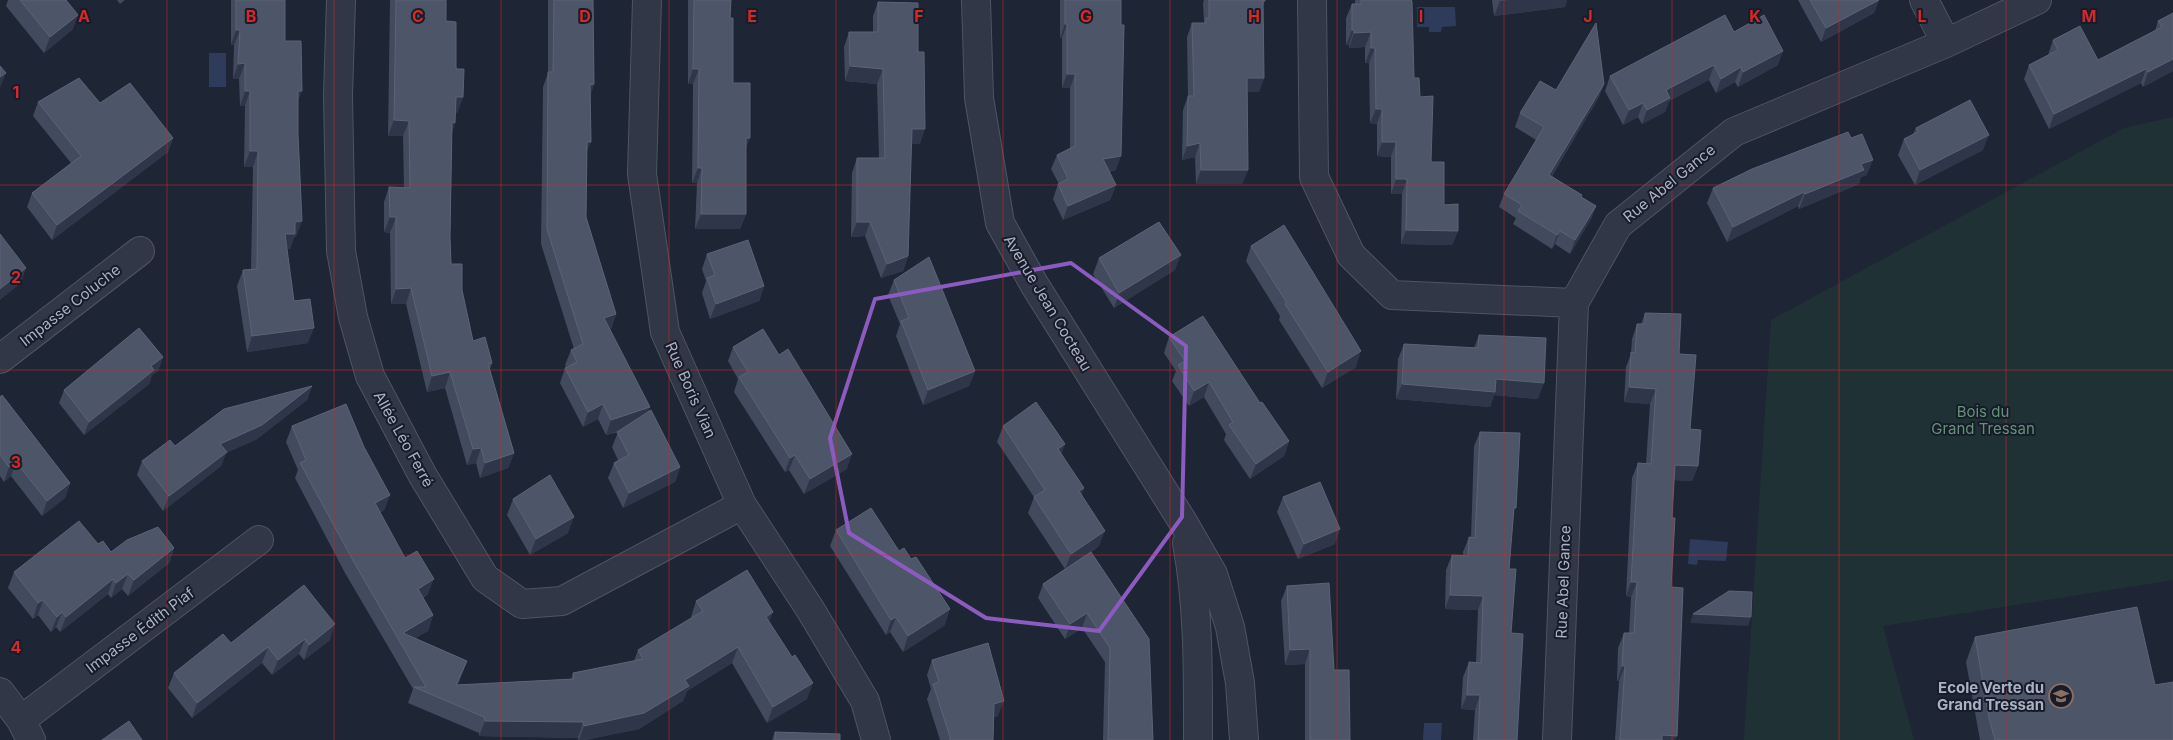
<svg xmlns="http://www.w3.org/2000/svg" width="2173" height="740" viewBox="0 0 2173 740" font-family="Inter,sans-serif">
  <rect width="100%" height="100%" fill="#1e2535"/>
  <!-- green -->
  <path fill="#203136" d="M2173,117v463l-290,46 31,114h-170l27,-420 353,-192z"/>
  <!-- water -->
  <path fill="#2f3b5b" d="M1417,7h38l1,19 -14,1 -1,5h-12v-5h-12z
    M209,53h17v34h-17z
    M1690,539l38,3 -2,19 -28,-1 -1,5 -9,-1z
    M1424,723h18l-1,17h-18z"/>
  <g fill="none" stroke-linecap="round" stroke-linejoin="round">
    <!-- minor casing -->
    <g stroke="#4f5464" stroke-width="30">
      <path id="minor" d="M341,0l-3,96 3,155 12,66 17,59 53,100 62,102 37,26 40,-3 180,-96
        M647,0l-5,174 23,158 77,173 68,104 55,92 11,39
        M976,0l3,98 21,125 34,61 149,238 30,52 17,53 10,56 4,57
        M1312,0l2,177 37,78 41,40 182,8
        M1924,0l22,43
        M0,359l140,-108
        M1187,543c12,66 11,131 11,197
        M0,692l21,28 10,20
        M21,720l238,-180
        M1557,740l17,-437 44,-78 116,-93 212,-89 91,-43"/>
    </g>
    <!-- minor -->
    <use href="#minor" stroke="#313746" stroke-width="28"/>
  </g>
  <!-- wall -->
  <path fill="#424a5e" d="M8,0h58l12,15 -6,15 -28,23 -38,-47z
    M117,0h8l-5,4z
    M231,0h54v41l13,60 -2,136h-2l-4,12h-3l7,52 14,42 -61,9 -10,-66 6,-16 8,-1 2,-102h-9l1,-61h-5l-1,-27h-6l1,-34h-3z
    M390,0h56v21l17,76 -6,16 -2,-1v11l-3,9 -2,104 1,28 11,26 11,51 19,22 -2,6 24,84 -6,15 -28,10 -4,-15 -9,2 -22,-77 -18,4 -21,-88h-15l-1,-71 -6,-1v-30l5,-15 15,1 -1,-52h-15z
    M548,0h45l1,84 -4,12 -3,56 -1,65 30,97 -5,15h-1l39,82 31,56 -5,15 -52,26 -15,-30 6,-15 4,-3 -6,-13 6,-15 -12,3 -8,-16 -15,8 -23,-44 5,-15 1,-1 -1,-2 6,-15 3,-1 -33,-105 2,-157 5,-14z
    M688,0h43l-1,18 3,65 17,55 -4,9v67l-6,15h-45l2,-46h-5l1,-99h-5z
    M1060,0h61l-5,170 -7,2 7,13 -6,15 -47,20 -10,-21 5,-15h1l-8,-15 6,-14 13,-7v-60h-8v-50h-2z
    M1204,0h61l-2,6 1,72 -5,14h-12l1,78 -6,14h-46l-1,-27 -13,3 1,-50 5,-14 -1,-59 5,-14h12l-1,-20z
    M1355,0h56l3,78 6,19 11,65 13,43 14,26 -6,14 -51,-1 1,-50h-11v-37l-14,-1v-32l-7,-1 -1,-60h-4v-16l-16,1v-3h-3v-27l6,-14h3z
    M1492,0h75l-2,7 -71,9z
    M1798,0h81l-5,13 -53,29z
    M878,2l40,50 2,92h-9l-3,112 -5,15 -22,7 -16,-42 -14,1 1,-64 5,-15h22l-2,-74 -32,-3 -1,-34 5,-15h24v-16z
    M2173,13v58l-30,16 -2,-4 -92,46 -25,-50 5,-14 19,-10 5,-15 45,20 57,-29 3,-10z
    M1734,32l44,33 -40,22 -3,-5 -19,11 -7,-13 -40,21 -4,11 -23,12 -4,-7 -15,8 -18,-34 5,-15z
    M1604,84l-5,13 -47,79 30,21 14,9 -5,13 -21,35 -15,-10 -3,5 -39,-25 3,-6 -17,-11 5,-13 32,-54 -21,-13 5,-14 36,-23z
    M38,102l62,1 73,35 -5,14 -116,88 -25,-33 5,-14 39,-30 -38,-47z
    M1916,128l67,22 -68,35 -17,-30 6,-16 9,-5z
    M1867,175l-6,2 -2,7 -60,25 -1,-3 -71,36 -20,-39 6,-15z
    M1251,246l105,121 -34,21 -43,-68 1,-4 -34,-55z
    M707,254l57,32 -5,15 -49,18 -8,-26 4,-12 -4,-12z
    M1099,258l76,12 -61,38 -21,-34z
    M894,280l81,91 -6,15 -46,19 -27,-69 4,-12 -12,-29z
    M1645,313l34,41 11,75 8,37 -6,15 -18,-1 -2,38 -1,69 4,153h-60l4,-59h-2l1,-33 6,-15h5l2,-36 -5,-1 6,-118 6,-15 8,1 4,-60 -26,-2 2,-35 5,-13 1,-15 5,-15h4z
    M1479,335l59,64 -44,-4 -4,12 -94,-8 2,-40 6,-15 70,4z
    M1169,337l91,66 29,38 -5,15 -34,23 -26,-39 2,-6 -22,-37 -15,9 -17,-25 4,-10 -12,-18z
    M733,347l114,122 -43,25 -15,-24 -4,2 -51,-80 4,-13 -10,-18z
    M163,357l-5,14 -6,4 -3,9 -65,51 -25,-32 5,-13z
    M312,386l-5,14 -50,39 -31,14 -5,13 -58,45 -26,-36 5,-14z
    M0,397l70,86 -5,15 -23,18 -31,-40 -7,6 -4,-6z
    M292,426l72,21 26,48 -6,15 -4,3 25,45 23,36 -5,4 10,17 -5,16 -13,7 52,23 -9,24 113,-6 2,-6 61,-12 4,-11 54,-32 -1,-1 5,-16 73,21 38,77 -40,24 -35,-60 -45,28 -4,10 -44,28 -54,11h-7v-2l-99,-2v-3l-71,-30 5,-14 -68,-116 -50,-95 3,-8 -12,-28z
    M1003,426l62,18 -4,10 21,41 17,51 -8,6 62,188h-50l2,-78 -23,-34 -17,11 -27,-41 5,-14 22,-15 -37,-56 6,-16 -37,-55z
    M1480,432l33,84 -4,53 2,64 6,107h-44l2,-30 -14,-1 2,-32 6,-15 7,1 2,-53 -33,-1 1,-39 6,-15 11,1v-4l6,-15 2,1 3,-92z
    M1283,497l52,47 -37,15 -21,-47z
    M513,499l55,34 -38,22 -23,-40z
    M836,530l109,95 -42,27 -13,-20 -4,3 -56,-89z
    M98,544l13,8 63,-4 -5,15 -41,33 -6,-7 -11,9 -3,-4 -48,38 -4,-5 -5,5 -13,-17 -5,4 -25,-31 6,-16z
    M304,585l26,55 -26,20 -5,-6 -27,21 -10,-12 -70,55 -24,-30 6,-15 57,-30z
    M1287,586l47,84 16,70h-45v-76l-20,1 -4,-64z
    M1975,637l180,48 18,55h-193l-14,-78z
    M932,660l66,56 -4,1 -1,23h-53l-13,-41 4,-10 -4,-14z
    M775,732l65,8h-68z"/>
  <!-- shaded-wall -->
  <path fill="#2f3649" d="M1510,0h57l-2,7 -71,9 6,-15z
    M1879,0l-5,13 -53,29 5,-14z
    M78,15l-6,15 -28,23 6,-16z
    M1065,24h2l-5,14h-2z
    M236,30h4l-6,15h-3z
    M1352,30h2l-5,15h-3z
    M1371,32l-6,15 -16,1 5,-15z
    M1371,48h4l-6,15h-4z
    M1783,51l-5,14 -40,22 5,-15z
    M2173,59v12l-30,16 5,-15z
    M245,63l-6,16h-6l5,-15z
    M1714,65l-5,15 -40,21 -4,11 -23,12 5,-14 19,-20z
    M850,66l33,3 -6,15 -32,-3z
    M1741,67l-6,15 -19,11 5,-14z
    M693,69h6l-6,15h-5z
    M2146,69l-5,14 -92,46 5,-15z
    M6,73l-6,15v-11z
    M1067,74h8l-5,14h-8z
    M1247,78h17l-5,14h-17z
    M594,84l-5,15 1,-14z
    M1604,84l-5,13 -55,91 5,-13z
    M245,91h5l-5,15h-5z
    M298,91h4l-6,15z
    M456,97h7l-6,16 -7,-1z
    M1643,103l-5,14 -15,8 6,-15z
    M1376,109h6l-5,15 -7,-1z
    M394,120l15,1 -6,15h-15z
    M452,122l3,1 -6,15z
    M912,129h13l-5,15h-13z
    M1989,135l-6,15 -68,35 5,-15z
    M173,138l-5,14 -116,88 5,-15z
    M746,138h4l-6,15z
    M587,142h4l-6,15z
    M1382,142h14l-5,15 -14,-1z
    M1200,143l-5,14 -13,3 5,-14z
    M250,151h8l-5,16h-9z
    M1121,156l-5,14 -18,3 5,-14z
    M1873,160l-6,15 -6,2 -2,7 -60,25 6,-15 56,-30z
    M698,168h4l-5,15h-5z
    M1201,170h47l-6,14h-46z
    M1396,179h11l-5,15h-11z
    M1116,185l-6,15 -47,20 5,-14z
    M1804,192l-6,14 -71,36 6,-15z
    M1596,206l-5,13 -21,35 5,-14z
    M701,214h45l-6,15h-45z
    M390,217h6l-6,16 -6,-1z
    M302,221l-6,16h-2l-4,12 -10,1 5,-16 10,-12z
    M857,222h13l-5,14 -14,1z
    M1406,230l52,1 -6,14 -51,-1z
    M1560,231l-5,13 -3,5 5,-14z
    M1181,255l-6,15 -61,38 5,-15z
    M908,256l-5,15 -22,7 6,-14z
    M26,268l-5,15 -21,17v-11z
    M764,286l-5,15 -49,18 6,-15z
    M411,288l-5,16h-15l5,-15z
    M616,314l-5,15 -12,4 5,-15z
    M314,328l-6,15 -61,9 5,-16z
    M1361,351l-5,16 -34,21 6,-16z
    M163,357l-5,14 -6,4 -3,9 -65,51 5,-13 62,-56z
    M975,371l-6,15 -46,19 5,-15z
    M450,372l-5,16 -18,4 5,-16z
    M1496,379l48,4 -6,16 -44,-4 -4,12 -94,-8 6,-15z
    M1209,382l-5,15 -15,9 5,-15z
    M312,386l-5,14 -50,39 -31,14 -5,13 -58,45 6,-15 51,-52z
    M1629,387l27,2 -6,15 -26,-2z
    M603,404l-5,15 -15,8 5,-15z
    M650,407l-5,15 -39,13 5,-15z
    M1289,441l-5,15 -34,23 6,-15z
    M1065,444l-6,16 -1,-11z
    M481,448l-5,15 -9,2 6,-16z
    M514,453l-6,15 -28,10 5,-15z
    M852,454l-5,15 -43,25 6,-15z
    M795,455l-6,15 -4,2 5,-14z
    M16,462l-5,14 -7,6 5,-15z
    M1675,465l23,1 -6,15 -23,-1z
    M680,467l-5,15 -52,26 6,-15z
    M70,483l-5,15 -23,18 5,-15z
    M1084,488l-5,15v-12z
    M390,495l-6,15 -15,8 6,-15z
    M574,517l-6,16 -38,22 6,-16z
    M1340,529l-5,15 -37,15 6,-15z
    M1105,531l-6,15 -34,23 6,-15z
    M174,548l-5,15 -41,33 6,-16z
    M128,574l-6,15 -11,9 5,-15z
    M113,579l-5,15 -48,38 6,-15z
    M434,579l-6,15 -16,10 6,-15z
    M1631,582h6l-6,15 -5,-1z
    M1450,595l33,1 -5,14 -33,-1z
    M43,600l-5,15 -5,4 5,-16z
    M950,609l-5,16 -42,27 5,-16z
    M62,612l-6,15 -5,5 6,-15z
    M773,612l-6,16 -1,-11z
    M1087,613l-5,15 -17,11 5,-15z
    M1693,614l58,3 -3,9 -58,-3z
    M433,615l-5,16 -25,15v-13z
    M896,617l-6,15 -4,3 5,-15z
    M335,624l-5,16 -26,20 5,-15z
    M305,639l-6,15 -27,21 6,-15z
    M268,647l-6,16 -70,55 5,-15z
    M738,647l-6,16 -45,28 -4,10 -44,28 -54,11h-6l5,-14 101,-46z
    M1310,649l-5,15 -20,1 5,-15z
    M467,661l-16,40 5,-16z
    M1622,666h3l-6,15h-2z
    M813,683l-6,16 -40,24 6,-16z
    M1467,695h13l-5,15 -14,-1z
    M1004,701l-6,15 -10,3 6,-15z
    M485,721l98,1 -5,16 -99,-2z
    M1662,735l15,1 -2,4h-15z"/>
  <!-- building -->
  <path fill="#4d5569" stroke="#5c6377" d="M20,0h46l12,15 -28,22z
    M236,0h49v41h16l1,50h-4v43l4,87 -7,1v12h-10l9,67 16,-2 4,29 -62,8 -9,-66 14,-1 1,-118h-8v-60h-5v-28l-7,1 2,-34h-4z
    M396,0h50v21l10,1v47h8l-1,28h-7l-1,26 -3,-1 -2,114 1,28h11v26l11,51 12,-4 7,26 -4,1 26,89 -29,10 -4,-15 -8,1 -23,-77 -18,4 -21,-88 -15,1v-72h-6l-1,-30 21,1 -1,-67 -15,-1z
    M554,0h39l1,84 -4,1 1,57h-4l-1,75 30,97 -12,4 46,89 -39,13 -8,-16 -15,8 -23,-44 12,-6 -6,-12 12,-6 -36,-115 1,-157h5z
    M694,0h37l-1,18h3v65h17v55h-4v76h-45l1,-46h-4l1,-99h-6z
    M1065,0h56v25h3l-3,131 -18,3 13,26 -48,21 -10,-22 10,-5 -11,-24 18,-9v-72h-8v-50h-2z
    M1209,0h56v1h-2l1,77h-17l1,92h-47l-1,-27 -13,3 1,-50h6l-2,-73h14v-5h3z
    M1361,0h50l1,1 2,77h5l1,19 13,-1 -2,66h13v43l14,-1v27l-52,-1 1,-51h-11v-37h-14v-33h-6l-1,-61h-4v-16l-17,1v-3h-2v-26h9z
    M1810,0h69l-53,28z
    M878,2l40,1v49h6l1,77h-13l-4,127 -21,8 -17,-42h-13v-64h28l-2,-89 -33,-3 -1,-34h29z
    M2173,13v46l-25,13 -2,-3 -92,45 -25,-49 29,-15 -5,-10 27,-14 18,34 64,-33 -4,-6z
    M1725,15l9,17 30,-17 19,36 -40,21 -2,-5 -20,12 -7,-14 -48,25 4,8 -23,12 -4,-7 -14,7 -19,-34z
    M1596,23l8,61 -55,91 33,20 -1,2 15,9 -21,34 -15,-9 -3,4 -39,-24 4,-6 -18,-11 40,-67 -24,-14 20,-32 16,9z
    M0,66l6,7 -6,4z
    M79,78l21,25 30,-20 43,55 -116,87 -25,-32 49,-37 -43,-54z
    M1970,100l19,35 -69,35 -16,-31 14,-7 -2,-4z
    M1848,132l3,6 11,-4 11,26 -12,4 3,6 -59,24 -1,-2 -71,35 -20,-39 39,-19z
    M1159,222l22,33 -62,38 -20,-35z
    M1284,225l77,126 -33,21 -43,-68 2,-1 -36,-57z
    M0,234l26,34 -26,21z
    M748,240l16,46 -48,18 -9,-26 8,-3 -8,-21z
    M929,257l46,114 -47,19 -27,-69 8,-3 -15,-38z
    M1645,313l36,1 -2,40 17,1 -6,74 11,1 -3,36 -23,-1 -3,53h3l-4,69 12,1 -6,148 -15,-1v5h-42l5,-74h-3l2,-33h10l3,-51h-6l7,-119 13,1 5,-75 -27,-2 2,-35 4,1 2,-29h8z
    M1203,316l57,87 2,-1 27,39 -33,23 -27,-39 4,-3 -24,-40 -15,9 -16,-26 7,-4 -16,-24z
    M139,328l24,29 -12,9 3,4 -65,52 -25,-32z
    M763,329l16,26 9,-6 64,105 -42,25 -15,-24 -5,3 -51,-81 9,-5 -15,-25z
    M1479,335l67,3 -2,45 -48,-4 -1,13 -93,-8 2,-40 74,4z
    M312,386l-50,39 -42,19 7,8 -58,44 -27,-35 28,-21 5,6 49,-37z
    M2,395l68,88 -23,18 -31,-39 -7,5 -9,-12v-58z
    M1036,402l29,42 -7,5 26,39 -5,3 26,40 -34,23 -37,-57 11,-7 -42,-64z
    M346,404l18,43 26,48 -15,8 30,55 12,-7 17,28 -16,10 15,26 -30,18 64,28 -11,24 118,-6 -1,-6 70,-14 -5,-9 65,-39 -7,-10 51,-31 26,42 -7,5 26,40 3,-2 18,28 -40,24 -35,-60 -53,33 4,6 -45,27 -60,13 -1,-4 -98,-1 -1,-4 -70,-30h12l-75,-130 -51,-94 6,-3 -14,-34z
    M651,410l29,57 -51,26 -15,-30 15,-8 -12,-23z
    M1480,432l40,1 -4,75h-2l-5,61h7l-5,64 12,1 -6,106h-39l2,-45h-13l2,-33 12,1 2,-67 -33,-1 2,-40 16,1 1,-19 6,1z
    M550,475l24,42 -38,22 -23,-40z
    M1320,482l20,47 -36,15 -21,-47z
    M871,508l28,43 5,-3 7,11 5,-2 34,52 -42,27 -12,-19 -5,3 -55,-90z
    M79,521l19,23 5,-3 8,11 16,-12 31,-13 16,21 -40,32 -6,-6 -12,9 -3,-4 -47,38 -4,-5 -5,5 -14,-17 -5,3 -24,-31z
    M1091,552l58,87 4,101h-45l2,-92 -23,-35 -17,11 -27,-40z
    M1329,583l5,87h15l1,70h-40v-91l-20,1 -3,-64z
    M304,585l31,39 -26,21 -4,-6 -27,21 -10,-13 -71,56 -23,-30 49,-39 8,9z
    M1729,591l23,1 -1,25 -58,-3z
    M2137,607l18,78 18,-3v58h-178l-6,-22 -14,-81z
    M988,643l16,58 -10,3 -1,36h-43v-3l-17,-53 6,-2 -7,-22z
    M129,721l13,19h-40z
    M775,732l65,2v6h-65z"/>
  <!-- marked area -->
  <path fill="none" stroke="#8c5bc0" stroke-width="4" stroke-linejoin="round" d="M1071,263l115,83 -4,171 -83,114 -113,-13 -137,-85 -19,-95 45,-139z"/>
  <!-- grid -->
  <path fill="none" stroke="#d62828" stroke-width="1" stroke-opacity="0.55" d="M167,0v740M334,0v740M501,0v740M669,0v740M836,0v740M1003,0v740M1170,0v740M1337,0v740M1504,0v740M1672,0v740M1839,0v740M2006,0v740M0,185h2173M0,370h2173M0,555h2173"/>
  <!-- icons -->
  <defs>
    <g id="school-ring" transform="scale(1.25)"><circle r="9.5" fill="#171c2a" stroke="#8d6e63" stroke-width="1.5"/><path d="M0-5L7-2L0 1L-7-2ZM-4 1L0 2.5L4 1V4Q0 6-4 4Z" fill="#8d6e63"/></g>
  </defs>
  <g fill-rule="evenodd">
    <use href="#school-ring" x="2061" y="696"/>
  </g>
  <g text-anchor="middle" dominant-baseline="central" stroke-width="4" stroke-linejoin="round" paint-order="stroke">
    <!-- street labels -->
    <g font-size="15" fill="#abb1c3" stroke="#171c2a">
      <text transform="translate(1669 183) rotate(-39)">Rue Abel Gance</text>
      <text transform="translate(1048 303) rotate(59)">Avenue Jean Cocteau</text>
      <text transform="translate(70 305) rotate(-38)">Impasse Coluche</text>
      <text transform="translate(691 390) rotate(66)">Rue Boris Vian</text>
      <text transform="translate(404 439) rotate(61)">Allée Léo Ferré</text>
      <text transform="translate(1563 582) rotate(-88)">Rue Abel Gance</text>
      <text transform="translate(140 630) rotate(-37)">Impasse Édith Piaf</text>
    </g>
    <!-- park labels -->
    <g font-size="15" fill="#639375" stroke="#171c2a">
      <text x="1983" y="411">Bois du<tspan x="1983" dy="17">Grand Tressan</tspan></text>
    </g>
    <!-- poi labels -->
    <g font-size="15" font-weight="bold" fill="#abb1c3" stroke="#171c2a" text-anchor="end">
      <text x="2044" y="687">Ecole Verte du<tspan x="2044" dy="17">Grand Tressan</tspan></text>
    </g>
  </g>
  <g font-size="16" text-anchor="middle" font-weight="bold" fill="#d62828" stroke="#171c2a" stroke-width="4" stroke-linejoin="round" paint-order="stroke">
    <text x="84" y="22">A</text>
    <text x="251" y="22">B</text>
    <text x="418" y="22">C</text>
    <text x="585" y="22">D</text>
    <text x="752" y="22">E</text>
    <text x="919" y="22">F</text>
    <text x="1086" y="22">G</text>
    <text x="1254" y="22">H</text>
    <text x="1421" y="22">I</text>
    <text x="1588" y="22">J</text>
    <text x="1755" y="22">K</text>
    <text x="1922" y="22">L</text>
    <text x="2089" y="22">M</text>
    <text x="16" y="98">1</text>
    <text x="16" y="283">2</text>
    <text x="16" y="468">3</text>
    <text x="16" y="653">4</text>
  </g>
</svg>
